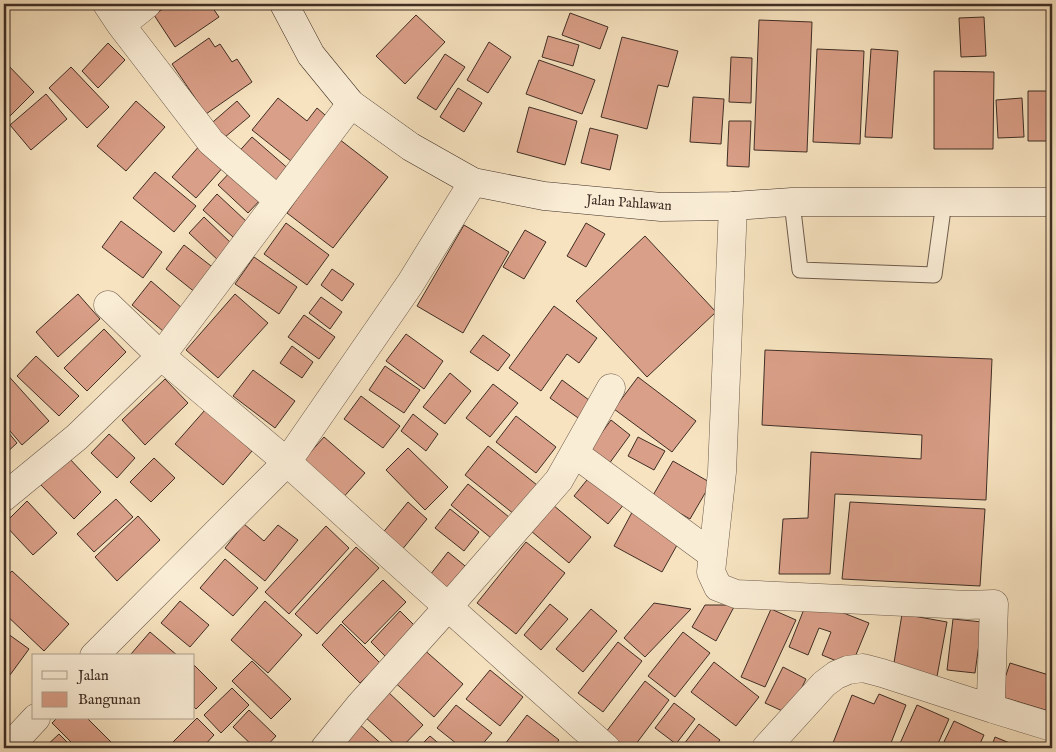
<svg xmlns="http://www.w3.org/2000/svg" width="1056" height="752" viewBox="0 0 1056 752" font-family="'IM FELL English',serif">
  <rect width="100%" height="100%" fill="#f7e3c0"/>
  <filter id="stains"><feTurbulence type="fractalNoise" baseFrequency=".004" numOctaves="4"/><feColorMatrix values="0 0 0 0 .2 0 0 0 0 .09 0 0 0 0 .02 0 0 0 .5 -.17"/></filter>
  <radialGradient id="worn" r=".72"><stop offset=".6" stop-color="#630" stop-opacity="0"/><stop offset="1" stop-color="#630" stop-opacity=".3"/></radialGradient>
  <!-- building -->
  <path fill="#da9f88" stroke="#3f2e25" d="M170,4h40l9,13 -44,30 -21,-32z
    M570,13l38,14 -8,22 -38,-14z
    M416,15l29,27 -40,42 -29,-28z
    M984,17l2,39 -25,1 -2,-39z
    M759,20l53,2 -5,130 -53,-2z
    M548,36l31,9 -6,21 -31,-9z
    M622,37l56,14 -10,36 -10,-2 -11,44 -46,-12z
    M209,38l6,9 5,-3 12,18 5,-3 15,23 -46,32 -34,-50z
    M489,42l22,15 -23,36 -21,-13z
    M108,43l17,17 -27,28 -16,-17z
    M817,49l47,2 -4,93 -47,-2z
    M871,49l27,2 -6,87 -27,-1z
    M445,54l20,13 -29,43 -19,-12z
    M731,57l21,1 -1,45 -22,-1z
    M539,60l56,20 -13,34 -56,-20z
    M4,61l30,31 -28,28 -2,-3z
    M71,67l38,40 -22,21 -38,-40z
    M934,71l60,1 -1,77h-59z
    M458,88l24,15 -18,29 -24,-15z
    M1028,91h24v50h-24z
    M46,94l21,25 -36,31 -21,-25z
    M693,97l31,2 -3,45 -31,-2z
    M278,98l29,23 10,-13 15,13 -36,44 -44,-35z
    M1022,98l2,39 -26,1 -2,-38z
    M136,101l29,26 -39,44 -29,-25z
    M237,101l13,15 -32,27 -12,-15z
    M529,107l48,14 -12,44 -48,-13z
    M729,121h22l-2,46 -22,-1z
    M590,128l28,7 -8,35 -29,-7z
    M252,137l39,34 -19,21 -38,-35z
    M339,139l49,38 -55,71 -46,-35z
    M201,144l24,21 -29,33 -24,-21z
    M233,169l30,28 -15,16 -30,-28z
    M155,172l41,34 -22,26 -41,-34z
    M217,194l30,28 -14,15 -30,-27z
    M204,217l29,28 -14,16 -30,-28z
    M121,221l41,31 -19,26 -41,-31z
    M286,223l43,32 -22,30 -43,-31z
    M586,223l19,11 -19,33 -19,-11z
    M464,225l45,27 -46,81 -46,-27z
    M525,230l21,12 -22,37 -21,-12z
    M645,236l71,76 -69,65 -71,-76z
    M184,245l31,24 -19,24 -30,-24z
    M254,257l43,30 -18,27 -44,-30z
    M332,269l22,15 -12,17 -21,-16z
    M151,281l31,27 -19,23 -31,-26z
    M78,294l22,25 -42,38 -22,-25z
    M235,294l33,29 -50,55 -32,-28z
    M321,297l21,15 -12,17 -21,-16z
    M554,306l43,32 -18,25 -12,-9 -26,37 -32,-23z
    M304,315l31,22 -16,22 -31,-22z
    M104,329l22,23 -39,39 -23,-23z
    M406,334l37,27 -19,28 -38,-28z
    M483,335l27,20 -12,16 -28,-19z
    M292,346l21,16 -11,16 -22,-15z
    M765,350l227,9 -6,141 -151,-6 -5,80h-51l4,-55 25,-1 3,-66 110,7 1,-24 -160,-10z
    M36,356l43,40 -20,20 -42,-40z
    M385,366l35,24 -16,23 -35,-23z
    M253,370l42,31 -20,27 -42,-32z
    M4,371l45,50 -27,24 -18,-21z
    M450,373l21,18 -26,33 -22,-17z
    M638,377l58,44 -24,31 -58,-43z
    M165,379l23,24 -43,42 -23,-25z
    M562,380l31,23 -12,17 -31,-22z
    M493,384l25,19 -28,34 -24,-19z
    M361,396l39,30 -17,22 -39,-29z
    M205,410l47,41 -29,34 -48,-41z
    M413,414l25,20 -12,17 -25,-20z
    M516,416l40,31 -20,26 -40,-31z
    M611,420l19,15 -24,33 -19,-15z
    M4,427l13,16 -13,12z
    M109,434l26,24 -18,20 -26,-25z
    M324,437l41,36 -24,27 -41,-36z
    M638,437l27,14 -11,19 -26,-14z
    M488,446l49,39 -23,29 -49,-39z
    M408,448l40,39 -23,23 -39,-40z
    M68,457l33,35 -27,27 -34,-35z
    M154,458l21,20 -24,24 -21,-20z
    M673,461l38,22 -21,36 -38,-22z
    M595,470l34,28 -21,26 -34,-28z
    M468,484l41,33 -18,21 -40,-33z
    M116,499l17,18 -39,35 -17,-18z
    M27,501l30,32 -24,22 -29,-31z
    M408,502l19,17 -26,32 -20,-16z
    M850,502l135,7 -5,77 -138,-7z
    M637,503l49,26 -24,43 -48,-26z
    M553,505l38,32 -22,26 -38,-32z
    M450,509l29,23 -15,19 -29,-23z
    M138,516l22,24 -43,41 -22,-24z
    M244,524l20,17 14,-16 20,15 -33,41 -40,-33z
    M326,526l23,22 -60,66 -24,-22z
    M526,542l39,31 -49,61 -39,-31z
    M356,547l23,21 -62,66 -22,-20z
    M448,552l22,18 -18,23 -22,-18z
    M225,559l33,29 -25,28 -33,-28z
    M12,571l57,53 -25,27 -40,-38v-34z
    M383,580l23,22 -41,42 -23,-22z
    M808,599l61,24 -18,44 -29,-12 9,-23 -12,-4 -11,27 -19,-8z
    M180,601l29,24 -19,22 -29,-24z
    M265,601l37,34 -34,38 -37,-33z
    M654,603l37,6 -46,48 -21,-19z
    M550,604l18,15 -27,31 -17,-15z
    M705,605h30l-19,36 -24,-14z
    M591,609l26,22 -34,41 -27,-23z
    M771,609l25,11 -31,67 -24,-10z
    M400,611l17,17 -30,30 -16,-16z
    M902,614l45,8 -11,60 -44,-7z
    M953,619l29,3 -7,51 -28,-3z
    M341,624l39,39 -20,20 -38,-38z
    M4,631l25,18 -19,26 -6,-4z
    M150,632l28,24h-45l-2,-2z
    M683,632l27,21 -35,44 -27,-21z
    M618,642l24,19 -39,51 -25,-19z
    M421,647l42,37 -29,33 -42,-37z
    M252,661l39,38 -20,20 -39,-38z
    M714,662l45,35 -23,29 -45,-34z
    M1010,663l42,13v36l-53,-16z
    M194,665l23,23 -21,21 -2,-2z
    M783,667l23,12 -17,35 -24,-11z
    M490,670l33,27 -23,29 -34,-27z
    M645,681l24,19 -36,48h-6l-21,-16z
    M232,688l17,17 -28,28 -17,-18z
    M387,691l36,34 -22,23h-2l-35,-32z
    M879,694l27,11 -17,43h-58l21,-53 22,9z
    M674,703l21,16 -19,25 -21,-16z
    M456,705l36,28 -13,15h-17l-25,-20z
    M917,705l32,14 -13,29h-38z
    M249,710l27,26 -11,12h-10l-22,-21z
    M527,715l32,25 -6,8h-51z
    M57,718h30l30,30h-40l-25,-25z
    M197,718l17,17 -12,13h-28l-4,-3z
    M954,721l30,14 -6,13h-37z
    M358,723l28,25h-49z
    M699,724l21,16 -6,8h-33z
    M59,734l14,14h-29z
    M430,736l14,12h-26z
    M995,737l27,11h-31z"/>
  <g fill="none" stroke-linecap="round" stroke-linejoin="round">
    <!-- service casing -->
    <g stroke="#6d5b4c" stroke-width="17">
      <path id="service" d="M792,202l8,68 134,5 10,-73"/>
    </g>
    <!-- minor casing -->
    <g stroke="#6d5b4c" stroke-width="29">
      <path id="minor" d="M107,4l14,21 90,117 67,58
        M121,25l26,-21
        M473,182l-63,102 -123,178 85,77 234,209
        M733,206l-11,266 -11,100 7,15 18,7 232,11 26,-1 -3,93 2,12 59,18
        M574,453l139,102
        M4,497l73,-60 84,-81 190,-252
        M94,656l193,-194 -126,-106 -53,-51
        M8,748l28,-30
        M325,748l35,-43 88,-98 111,-127 52,-92
        M766,748l58,-64 12,-9 12,-5 15,-2 19,5 111,36"/>
    </g>
    <!-- secondary casing -->
    <g stroke="#3f2e25" stroke-width="29">
      <path id="secondary" d="M284,4l27,51 40,49 60,43 62,35 71,14 117,11 72,-1 59,-4h260"/>
    </g>
    <!-- service -->
    <use href="#service" stroke="#faedd6" stroke-width="15"/>
    <!-- minor -->
    <use href="#minor" stroke="#faedd6" stroke-width="28"/>
    <!-- secondary -->
    <use href="#secondary" stroke="#faedd6" stroke-width="28"/>
  </g>
  <g text-anchor="middle" dominant-baseline="central" stroke-width="4" stroke-linejoin="round" paint-order="stroke">
    <!-- street labels -->
    <g font-size="14" fill="#3f2e25" stroke="#faedd6">
      <text transform="translate(629 203) rotate(4)">Jalan Pahlawan</text>
    </g>
  </g>
  <!-- margin -->
  <rect width="1056" height="752" fill="none" stroke="#f7e3c0" stroke-width="20"/>
  <rect x="5" y="5" width="1046" height="742" fill="none" stroke="#3f2e25" stroke-width="2.5"/>
  <rect x="10" y="10" width="1036" height="732" fill="none" stroke="#3f2e25"/>
  <!-- legend -->
  <rect x="32" y="654" width="162" height="65" fill="#faedd6" stroke="#afa18f"/>
  <rect x="42" y="671" width="25" height="8" fill="#faedd6" stroke="#afa18f"/>
  <text x="78" y="680" font-size="15" fill="#3f2e25">Jalan</text>
  <rect x="42" y="692" width="25" height="15" fill="#da9f88" stroke="#afa18f"/>
  <text x="78" y="704" font-size="15" fill="#3f2e25">Bangunan</text>
  <rect width="100%" height="100%" filter="url(#stains)"/>
  <rect width="100%" height="100%" fill="url(#worn)"/>
</svg>
